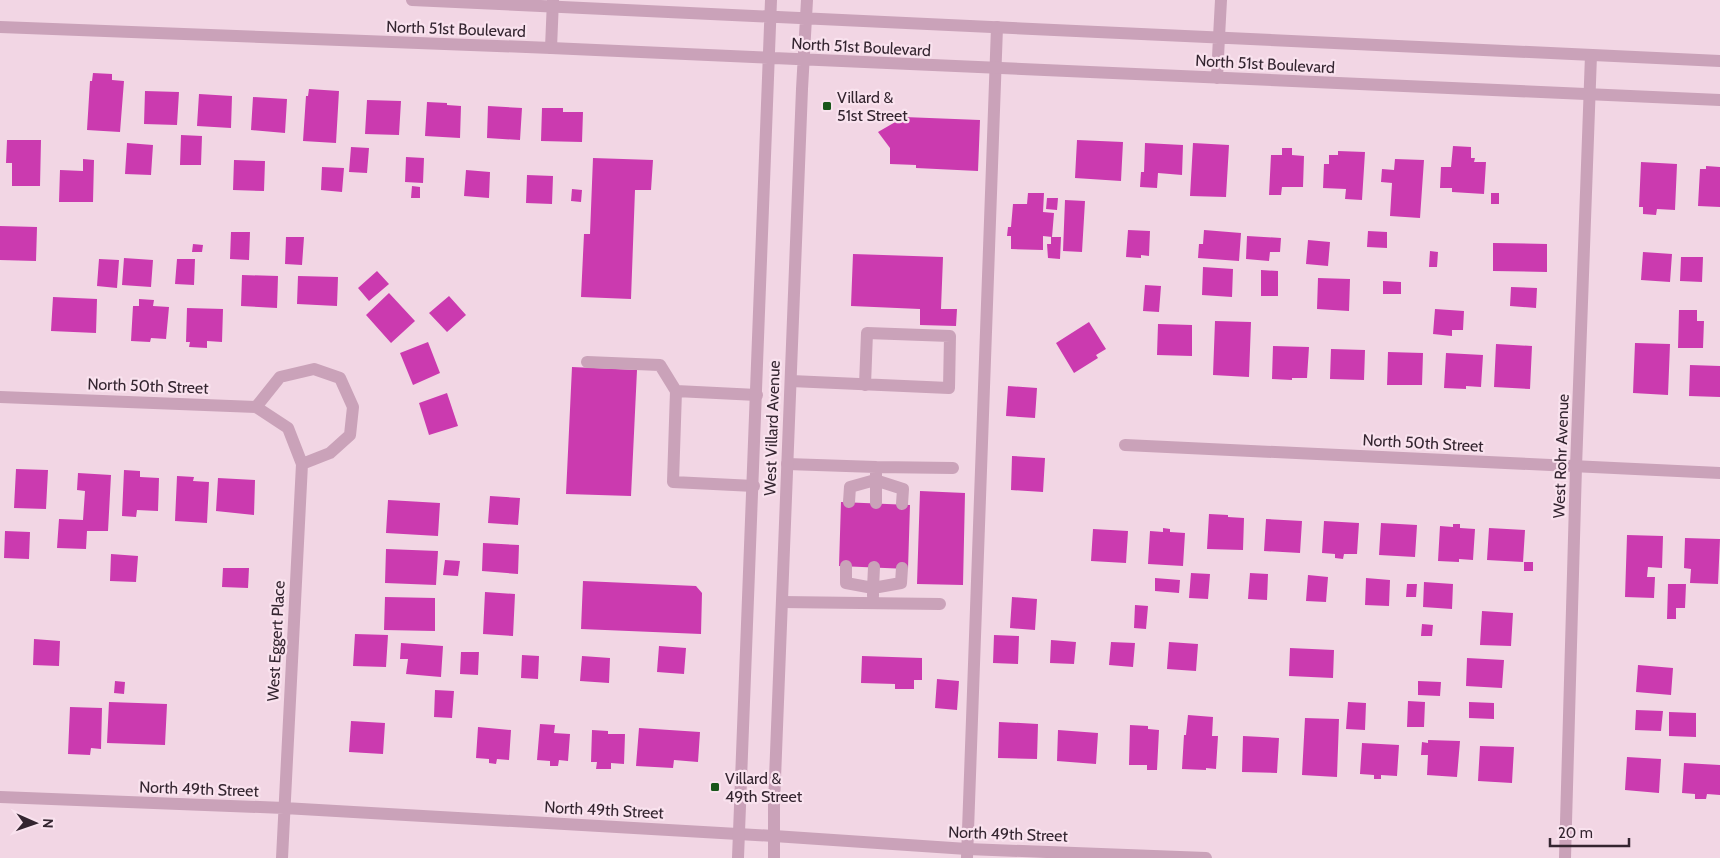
<svg xmlns="http://www.w3.org/2000/svg" width="1720" height="858" viewBox="0 0 1720 858" font-family="Cabin,sans-serif">
  <rect width="100%" height="100%" fill="#f2d6e4"/>
  <!-- building -->
  <path fill="#cb3aaf" d="M93,73l19,1v6l12,1 -4,51 -33,-2 3,-49h2z
    M309,89l30,2 -3,52 -33,-2 3,-45h2z
    M145,91l34,1 -2,33 -33,-1z
    M199,94l33,2 -1,32 -34,-2z
    M253,97l34,2 -2,34 -34,-3z
    M367,100l34,1 -2,34 -34,-1z
    M427,102l20,1v2l14,1 -1,32 -35,-2z
    M488,106l34,2 -2,32 -33,-2z
    M542,108h21v4h20l-1,30 -41,-1z
    M904,117l76,3 -2,51 -62,-3v-3l-26,-1v-16l-12,-16z
    M181,135l21,1 -1,29h-21z
    M7,140h34l-1,46h-28v-23h-6z
    M1077,140l46,2 -2,39 -46,-3z
    M127,143l26,2 -2,30 -26,-1z
    M1145,143l38,2 -1,30 -24,-2 -1,15 -17,-1 1,-15h3z
    M1193,143l36,2 -3,52 -36,-1z
    M1453,146l18,1v11h4l-1,4h12l-2,32 -32,-2v-4h-12l1,-21h10z
    M351,147l18,1 -2,25 -18,-1z
    M1282,148h10v7l12,1 -1,31h-21l-1,8h-12l2,-40h11z
    M1338,151l27,1 -3,48 -17,-1 1,-10 -23,-1 1,-24h5v-9h9z
    M406,157l18,1 -1,25 -18,-1z
    M593,158l60,2 -2,30h-16l-4,109 -50,-2 3,-63h6z
    M83,159l11,1 -1,42h-34l1,-32 23,1z
    M1395,159l29,1 -4,58 -30,-2 2,-33 -11,-1 1,-13 12,1z
    M234,160l31,1 -1,30 -31,-1z
    M1641,162l36,2 -2,46 -18,-1 -1,6 -13,-1v-7h-4z
    M1706,166l14,1v40l-22,-1 2,-37h6z
    M322,167l22,1 -2,24 -21,-2z
    M466,170l24,2 -1,26 -25,-2z
    M527,175l26,1 -1,28 -26,-1z
    M412,186l8,1v11h-9z
    M572,189l10,1 -1,12 -10,-1z
    M1028,193h16l-1,19 11,1 -2,24 -9,-1v14l-32,-1v-13h-4l1,-9h3l2,-23h14z
    M1491,193h8v11h-8z
    M1047,198h11l-1,12 -11,-1z
    M1065,200l20,1 -3,51 -19,-1z
    M0,226l37,1 -1,34 -36,-1z
    M1128,230l22,1 -1,25 -8,-1v3l-15,-1z
    M1204,230l37,3 -2,28 -41,-3 1,-14h4z
    M1368,231l19,1v16l-20,-1z
    M231,232h19l-1,28 -19,-1z
    M1247,236l34,2 -1,14h-10l-1,9 -23,-2z
    M286,237h18l-2,28 -17,-1z
    M1051,237h10l-1,22 -12,-1 -1,-14h4z
    M1308,240l22,2 -2,24 -22,-2z
    M1493,243l54,1v28l-54,-1z
    M193,244l10,1 -1,7h-10z
    M1430,251l8,1 -1,15h-8z
    M1643,252l29,2 -2,28 -29,-2z
    M853,254l90,3 -2,52h16l-1,17 -36,-1v-16l-69,-3z
    M1681,257h22l-1,25 -22,-1z
    M124,258l29,2 -2,27 -29,-2z
    M99,259l20,1 -2,28 -20,-2z
    M177,259h18l-1,26 -19,-1z
    M1203,267l30,2 -1,28 -30,-2z
    M1261,270l17,1v25h-17z
    M377,271l12,13 -20,17 -11,-13z
    M242,275l36,1 -1,32 -36,-2z
    M298,276l40,1 -1,29 -40,-2z
    M1318,278l32,1 -1,32 -32,-2z
    M1383,281l18,1v12h-18z
    M1145,285l16,1 -2,26 -16,-1z
    M1511,287l26,1 -1,20 -26,-2z
    M389,293l26,28 -24,22 -25,-28z
    M449,296l17,19 -19,17 -18,-19z
    M53,297l44,2 -1,34 -45,-2z
    M139,299l15,1 -1,6 16,1 -3,32 -15,-1 -1,4 -19,-1 2,-35h6z
    M187,308l36,1 -1,33 -15,-1v7l-18,-1 1,-5h-4z
    M1435,309l29,2 -1,19h-11v6l-19,-2z
    M1679,310h18v11h7l-1,27h-25z
    M1215,321l36,1 -2,55 -36,-2z
    M1089,322l17,27 -10,6 2,3 -24,15 -18,-30z
    M1158,324l34,1v31l-35,-1z
    M428,342l12,31 -27,12 -13,-32z
    M1635,343l35,1 -2,51 -35,-2z
    M1496,344l36,2 -2,43 -36,-2z
    M1273,346l36,1 -2,31h-15v2l-20,-1z
    M1331,349l34,1 -1,30 -34,-1z
    M1388,352l35,1 -1,32h-35z
    M1446,353l37,2 -2,32 -15,-1v3l-22,-1z
    M1690,365l30,1v31l-31,-1z
    M572,367l65,3 -6,126 -65,-2z
    M1008,386l29,2 -2,30 -29,-2z
    M447,393l11,33 -29,9 -10,-32z
    M1012,456l33,2 -2,34 -32,-2z
    M16,469l32,1 -2,39 -32,-1z
    M124,470l16,1v6l19,1 -1,33 -21,-1 -1,7 -14,-1z
    M78,473l33,2 -3,56h-21l-1,18 -29,-1 2,-29 24,1 2,-29 -8,-1z
    M177,476l17,1 -1,4 16,1 -2,41 -32,-2z
    M218,478l37,2 -1,35 -38,-4z
    M920,491l45,2 -2,92 -46,-1z
    M490,496l30,2 -2,27 -30,-2z
    M388,500l52,3 -2,33 -52,-3z
    M841,502l69,3 -2,64 -69,-3z
    M1209,514l19,1v2l16,1 -1,32 -36,-1z
    M1266,519l36,2 -2,32 -36,-2z
    M1324,521l35,2 -2,31h-13l-1,5 -8,-1v-4l-13,-1z
    M1381,523l36,2 -2,32 -36,-2z
    M1453,524h7v4l15,1 -2,31 -14,-1v3l-21,-1 2,-35 13,1z
    M1163,528l7,1v3l15,1 -2,33 -35,-2 2,-33 13,1z
    M1489,528l36,2 -2,32 -36,-2z
    M1093,529l35,2 -2,32 -35,-2z
    M5,531l25,1 -1,27 -25,-1z
    M1627,535l36,1 -1,32 -14,-1 -1,10h8l-1,21 -29,-1z
    M1685,538l35,1 -2,45 -28,-1 1,-14 -7,-1z
    M483,543l36,2 -1,29 -36,-3z
    M386,549l52,2 -2,34 -51,-2z
    M111,554l27,2 -2,26 -26,-1z
    M445,560l15,1 -2,15 -15,-1z
    M1524,562h9v9h-9z
    M223,568h26l-1,20 -26,-1z
    M1191,573l19,1 -2,25 -19,-1z
    M1250,573l18,1 -1,26 -19,-1z
    M1308,575l20,2 -2,25 -20,-1z
    M1155,578l25,2 -1,13 -24,-2z
    M1366,578l24,2 -1,26 -24,-1z
    M583,581l113,5 6,7 -1,41 -120,-5z
    M1424,582l29,2 -1,25 -29,-2z
    M1407,584h10l-1,13h-10z
    M1668,584h18l-1,24h-9v11h-9z
    M485,592l30,2 -2,42 -30,-2z
    M385,597l50,1v33l-51,-1z
    M1012,597l25,2 -2,31 -25,-2z
    M1135,605l13,1 -2,23 -12,-1z
    M1482,611l31,2 -2,33 -31,-1z
    M1422,624l11,1 -1,11h-11z
    M355,634l33,1 -2,32 -33,-1z
    M994,635l25,1 -1,28 -25,-1z
    M34,639l26,2 -1,25 -26,-1z
    M1051,640l25,2 -2,22 -24,-1z
    M1111,642l24,1 -2,24 -24,-2z
    M1169,642l29,2 -2,27 -29,-2z
    M401,643l42,3 -2,31 -35,-3 2,-15h-8z
    M659,646l27,2 -2,26 -27,-2z
    M1290,648l44,2 -1,28 -44,-2z
    M461,652h18l-1,23 -18,-1z
    M522,655l17,1 -1,23 -17,-1z
    M582,656l28,2 -1,25 -29,-2z
    M862,656l60,2v22h-8v9h-19v-5l-34,-1z
    M1467,658l37,2 -2,28 -36,-2z
    M1638,665l35,3 -2,27 -35,-3z
    M937,679l22,2 -2,29 -22,-2z
    M115,681l10,1 -1,12 -10,-1z
    M1418,681l23,1 -1,14 -22,-1z
    M435,690l19,1 -2,27 -18,-1z
    M1408,701l17,1 -1,25h-17z
    M109,702l58,2 -2,41 -58,-2z
    M1348,702l18,1 -1,27 -19,-1z
    M1469,702l25,1v16l-25,-1z
    M70,707l32,1 -1,41 -10,-1 -1,7 -22,-1z
    M1636,710l27,1 -2,20 -26,-1z
    M1669,712l27,1v24l-27,-1z
    M1188,715l25,2 -1,19h6l-2,33 -10,-1v2l-24,-1 2,-34h2z
    M1305,718l34,1 -2,58 -35,-2z
    M351,721l34,2 -2,31 -34,-2z
    M999,722l39,2 -1,35 -39,-1z
    M540,724l15,1 -1,8 16,1 -2,27 -9,-1 -1,6h-8v-5l-13,-1z
    M1130,725l18,1v3l11,1 -2,40h-10v-5h-18z
    M478,727l33,3 -2,30 -12,-1 -1,5 -7,-1v-4l-13,-1z
    M639,728l61,4 -2,30 -24,-2 -1,8 -37,-2z
    M592,730l16,1v3h17l-1,30 -13,-1v6h-15l1,-7h-6z
    M1058,730l40,3 -2,31 -39,-3z
    M1243,736l36,2 -2,35 -35,-1z
    M1428,740l32,1 -3,36 -30,-2 1,-20h-7l1,-13 6,1z
    M1362,743l37,2 -2,31 -16,-1v4h-7v-4l-14,-1z
    M1480,746l34,1 -2,36 -34,-2z
    M1627,757l34,2 -2,34 -34,-3z
    M1684,763l36,2v30l-13,-1 -1,5h-11v-5l-13,-1z"/>
  <g fill="none" stroke-linecap="round" stroke-linejoin="round">
    <!-- service -->
    <path stroke="#caa2b9" stroke-width="12" d="M1219,37l2,-37
      M551,48l2,-48
      M587,362l73,3 16,26 -3,91 81,4
      M791,381c52,2 105,5 158,7l1,-52 -83,-3 -2,52
      M676,391l81,4
      M787,464l89,3
      M849,502l1,-15 25,-7 28,9 -1,15
      M876,503v-36l77,1
      M846,566v17l27,5 1,-21
      M873,596v-8l28,-5 1,-15
      M782,602l158,2
      M967,858l30,-831"/>
    <!-- minor -->
    <path stroke="#caa2b9" stroke-width="12" d="M0,397l256,10 32,21 14,36 -20,394
      M256,407l24,-30 34,-8 26,9 13,29 -3,28 -20,18 -28,11
      M1125,445l595,28
      M0,797l284,11 490,28 193,13 239,9
      M1565,858l11,-391 15,-412"/>
    <!-- tertiary -->
    <path stroke="#caa2b9" stroke-width="12" d="M412,0l1308,61
      M0,27l551,21 1169,52
      M1217,78l2,-41
      M738,858l33,-858
      M774,858v-54l28,-715 5,-89"/>
  </g>
  <!-- markers -->
  <g fill="#19561a" stroke="#f9e2ee" stroke-width="2">
    <rect x="822" y="101" width="10" height="10" rx="2.5"/>
    <rect x="710" y="782" width="10" height="10" rx="2.5"/>
  </g>
  <g text-anchor="middle" dominant-baseline="central" stroke-width="4.5" stroke-linejoin="round" paint-order="stroke">
    <!-- street labels -->
    <g font-size="16" fill="#342530" stroke="#f9e2ee">
      <text transform="translate(456 29) rotate(2)">North 51st Boulevard</text>
      <text transform="translate(861 47) rotate(3)">North 51st Boulevard</text>
      <text transform="translate(1265 64) rotate(3)">North 51st Boulevard</text>
      <text transform="translate(148 386) rotate(2)">North 50th Street</text>
      <text transform="translate(772 428) rotate(-88)">West Villard Avenue</text>
      <text transform="translate(1423 443) rotate(3)">North 50th Street</text>
      <text transform="translate(1561 456) rotate(-88)">West Rohr Avenue</text>
      <text transform="translate(276 641) rotate(-87)">West Eggert Place</text>
      <text transform="translate(199 789) rotate(2)">North 49th Street</text>
      <text transform="translate(604 810) rotate(3)">North 49th Street</text>
      <text transform="translate(1008 834) rotate(2)">North 49th Street</text>
    </g>
    <!-- poi labels -->
    <g font-size="16" fill="#342530" stroke="#f9e2ee" text-anchor="start">
      <text x="837" y="97">Villard &amp;<tspan x="837" dy="18">51st Street</tspan></text>
      <text x="725" y="778">Villard &amp;<tspan x="725" dy="18">49th Street</tspan></text>
    </g>
  </g>
  <!-- north arrow -->
  <g transform="translate(35 823) rotate(92)" stroke="#f9e2ee" stroke-width="4" paint-order="stroke">
  <path d="M0-4L9 19L0 12L-9 19Z" fill="#342530"/>
  <text y="-8" font-size="14" font-weight="bold" text-anchor="middle" fill="#342530">N</text>
  </g>
  <!-- scale -->
  <path d="M1550 838v8h79v-8" fill="none" stroke="#342530" stroke-width="2.5"/>
  <text x="1558" y="838" font-size="15" fill="#342530" stroke="#f9e2ee" stroke-width="4" paint-order="stroke">20 m</text>
</svg>
